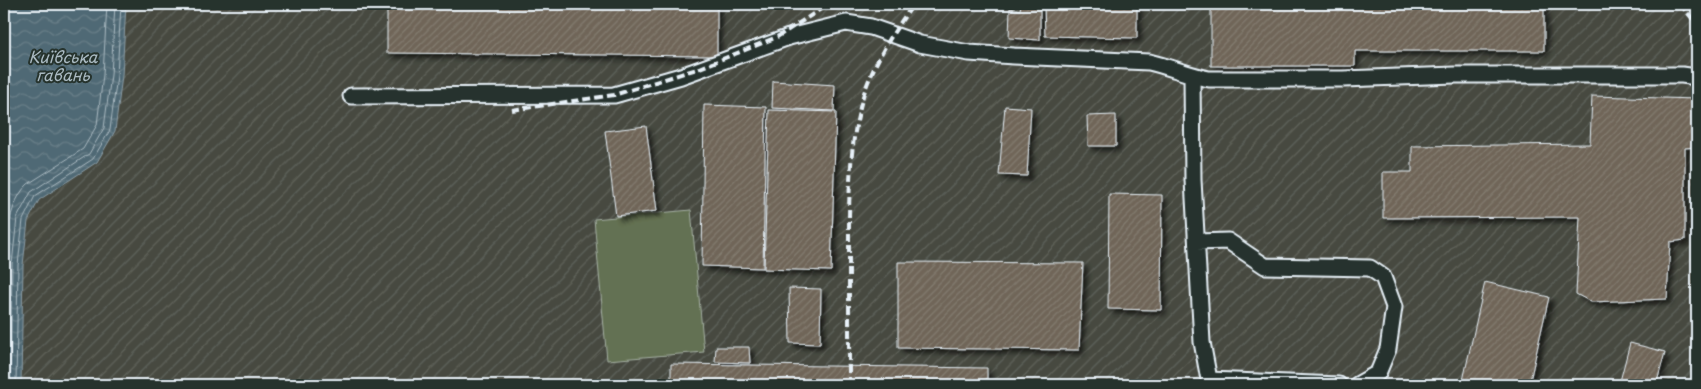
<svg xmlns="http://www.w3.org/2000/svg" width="1701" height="389" viewBox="0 0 1701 389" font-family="'Playpen Sans',sans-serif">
  <defs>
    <pattern id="industrial-furrows" width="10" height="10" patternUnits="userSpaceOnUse" patternTransform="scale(1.25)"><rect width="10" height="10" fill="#464940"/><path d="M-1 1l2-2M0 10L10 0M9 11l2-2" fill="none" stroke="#61645c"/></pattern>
    <pattern id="water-waves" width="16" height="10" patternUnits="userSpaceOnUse" patternTransform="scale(1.25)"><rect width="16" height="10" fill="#506974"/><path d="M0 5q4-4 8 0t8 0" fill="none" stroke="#697f89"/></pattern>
    <pattern id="building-hatch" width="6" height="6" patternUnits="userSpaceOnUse" patternTransform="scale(1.25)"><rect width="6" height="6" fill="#6f6558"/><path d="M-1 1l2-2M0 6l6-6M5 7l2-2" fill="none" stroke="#847c71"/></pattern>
    <filter id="shadow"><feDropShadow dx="4.5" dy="4.5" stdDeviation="2.5" flood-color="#0009"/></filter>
  </defs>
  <rect width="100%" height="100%" fill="#353d36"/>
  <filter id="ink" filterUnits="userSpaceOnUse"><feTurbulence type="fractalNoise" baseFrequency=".02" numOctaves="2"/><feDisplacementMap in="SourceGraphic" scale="10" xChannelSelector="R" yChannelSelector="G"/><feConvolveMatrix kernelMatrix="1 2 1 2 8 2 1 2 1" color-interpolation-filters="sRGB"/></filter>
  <g filter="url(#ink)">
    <!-- industrial -->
    <path fill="url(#industrial-furrows)" d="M126,4h1571v381h-1676l2,-120 5,-44 10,-21 29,-17 48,-52 7,-55z"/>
    <!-- green -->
    <path fill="#647152" stroke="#a6b1a5" d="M691,210l13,142 -97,8 -13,-141z"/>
    <!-- water -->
    <path fill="url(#water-waves)" stroke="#8d9fa9" d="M4,4h122l-4,72 -7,55 -18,31 -58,38 -11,21 -5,44 -2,120h-17z"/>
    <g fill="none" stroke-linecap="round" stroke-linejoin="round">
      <!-- shore -->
      <path stroke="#abbbc3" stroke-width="1" d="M4,299c0,-30 -1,-93 24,-115l55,-35 14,-24 6,-50 4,-71
        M10,385l2,-121 5,-46 14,-26 58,-38 15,-26 7,-53 4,-71
        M16,385l2,-120 5,-45 12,-24 58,-37 17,-29 7,-54 4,-72"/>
    </g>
    <!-- building -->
    <path fill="url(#building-hatch)" stroke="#e8f1f8" filter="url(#shadow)" d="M387,4h330v52l-330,-3z
      M1021,4h19v36l-31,-2 1,-30 10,2z
      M1044,4h93v34l-92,-2z
      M1211,4h333v47h-189v15h-144z
      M773,81l62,4 -1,26 -62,-3z
      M1592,96l105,3v48l-12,1v92l-15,2 -3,57 -76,3 -15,-8 4,-77 -197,1v-46h29v-26l178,-2z
      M704,105l62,2 -3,161 -61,-2z
      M1005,106l26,2 -4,68 -28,-1z
      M769,110l67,2 -5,159 -67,-2z
      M1116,115v31h-28l-1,-30z
      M646,126l11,85 -41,5 -11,-85z
      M1109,194l53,1 -1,115 -53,-1z
      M898,262l185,1 -4,87 -181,-2z
      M1485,282l64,15 -20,88h-67z
      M789,288l32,1 -1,55 -30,-1z
      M1630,343l35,9 -8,30 12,3h-50z
      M716,347h33l1,16 -35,-1z
      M671,364l316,4v17h-316z"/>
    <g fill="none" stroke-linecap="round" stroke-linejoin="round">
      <!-- lane casing -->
      <g stroke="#e8f1f8" stroke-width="19">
        <path id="lane" d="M1192,76l1,104 9,162 8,43
          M351,96l263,-1 67,-19 108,-39 57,-14 25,4 49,17 49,9 45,3 135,6c21,5 40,13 60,17h134l112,-4h227l15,2
          M1197,242l31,-1 37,25 105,2 13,9 11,30 -6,42 -10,24 -21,12
          M1209,380l130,5"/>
      </g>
      <!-- lane -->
      <use href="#lane" stroke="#26332d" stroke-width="15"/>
      <!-- rail -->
      <path stroke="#e8f1f8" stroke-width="4" stroke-dasharray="8 4" stroke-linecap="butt" d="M1680,4l17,20
        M512,110l102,-15 86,-27 77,-31 52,-33
        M849,385c0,-44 0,-89 0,-133 0,-54 -1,-107 15,-159 11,-32 29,-62 50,-89"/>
    </g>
  </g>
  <g text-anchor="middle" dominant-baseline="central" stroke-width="4" stroke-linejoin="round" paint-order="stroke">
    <!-- water labels -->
    <g font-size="16" font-style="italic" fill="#abbbc3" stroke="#26332d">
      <text x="63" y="56">Київська<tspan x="63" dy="18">гавань</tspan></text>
    </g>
  </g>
  <!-- margin -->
  <rect width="1701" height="389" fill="none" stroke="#26332d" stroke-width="20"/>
  <rect x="10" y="10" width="1681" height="369" fill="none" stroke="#e8f1f8" stroke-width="2" filter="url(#ink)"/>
</svg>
